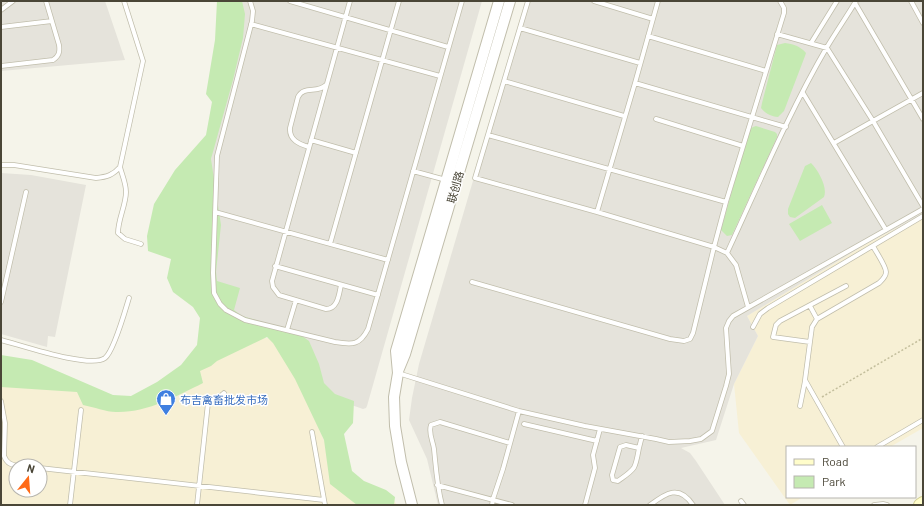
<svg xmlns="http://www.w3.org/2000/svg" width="924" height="506" viewBox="0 0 924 506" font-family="Barlow,'Noto Sans SC',sans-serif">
  <rect width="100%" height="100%" fill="#f5f4ea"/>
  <!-- commercial -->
  <path fill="#f7f0d5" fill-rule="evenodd" d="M923,214v214l-33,19h-103v50h16l-13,8 -51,-72 -5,-49 24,-48 -11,-20 121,-73z
    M230,336l50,3 56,129 56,30 5,7h-396v-126l41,3 83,19 32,-8zM16,466h24v24h-24z"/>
  <!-- industrial -->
  <path fill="#e5e3db" d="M1,1h104l20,59 -124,11z
    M235,1h247l-115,405 -1,2 -3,1 -26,-9 -11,-8 -20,-44 -68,-27 -27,-23v-139z
    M526,1h397v213l-55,29 -121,73 11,20 -24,48 -18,56 -35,8 9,5 6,8 29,44h-287l-11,-46 -18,-39 3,-22 7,-34z
    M1,173l30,2 55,10 -31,152 -7,-1 -1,11 -46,-13z"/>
  <!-- green -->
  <path fill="#c5eab2" d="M217,1h25l3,13 -2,24 -10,42 -22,79 10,66 -5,47 1,9 23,7 -6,22 8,6 53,15 14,10 10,23 5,19 11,11 19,7 -1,22 -9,11 8,37 12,10 22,9 9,7 -1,8h-37l-27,-21 -6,-44 -29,-61 -22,-36 -6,-6 -50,24 -6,5 -11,5 3,12c-26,13 -56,30 -87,29 -10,0 -22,-5 -33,-7l-6,-13 -76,-5v-32l31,5 81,35 18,1 26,-14 24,-17 16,-20 3,-27 -7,-11 -20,-15 -6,-14 4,-19 -23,-8 -1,-15 7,-32 21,-34 31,-35 6,-33 -6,-8 9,-54z
    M785,43c8,1 15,3 21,10l-1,3 -21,55 -6,6c-7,-1 -12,-3 -17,-9l1,-5 15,-58z
    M756,126l19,6 2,2v3l-45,98 -5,1 -6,-6 28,-100 4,-3z
    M811,163c7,7 17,24 13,34l-29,21 -5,-1 -2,-3v-5l17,-43z
    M822,205l10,18 -32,18 -11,-17z"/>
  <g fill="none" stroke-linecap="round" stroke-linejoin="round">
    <!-- service casing -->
    <g stroke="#c1beac" stroke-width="5.5">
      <path id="service" d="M250,1l3,10 -1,10 -35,135 -4,117 1,20 6,11 6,6 19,10 90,22c18,3 25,3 33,-13l94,-328
        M290,1l158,46
        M528,1l-24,80 120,35
        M594,1l59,18
        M911,1l12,22
        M855,3l68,116
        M1,10l12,-9
        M251,24l189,52
        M1,27l51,-6
        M520,28l120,35
        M777,34l50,14 46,73 50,-28
        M648,36l118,35
        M811,43l26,-42
        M1,66l52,-6c6,-4 7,-8 6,-15l-13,-44
        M504,81l-29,97 122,34
        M635,83l23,-82
        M803,93l83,137
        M656,119l87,27
        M488,135l238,67
        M311,140l45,13
        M834,143l39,-22 50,85
        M309,147c-10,-3 -20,-7 -19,-19l8,-31c6,-12 19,-3 28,-12
        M1,165h13l82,13c11,-1 17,-3 24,-11l23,-106 -19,-60
        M120,167c2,8 6,16 6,25 0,13 -8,27 -8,41l7,6 16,5
        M413,171l33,9
        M215,212l173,48
        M330,244l69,-243
        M727,253c32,-69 62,-141 100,-206 9,-15 20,-31 29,-46
        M275,266l103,29
        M472,282l198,57 14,2 6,-2 3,-6 21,-86 -117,-35 38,-129 151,44
        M341,285c-2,9 -3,24 -15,24l-47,-14 -6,-8 -1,-6 78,-280
        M1,302l25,-110
        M810,306l7,13
        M748,307l-12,-42 -9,-12 -13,-6 12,-45 58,-189v-5l-4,-7
        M753,327l7,-13 8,-6 155,-92
        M287,330l9,-30
        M1,340c20,5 89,29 104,18 9,-7 20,-47 24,-60
        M810,342l-37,-5 3,-12 4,-4 66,-35
        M398,373l121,38 66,15 71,13 13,3 21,-1 11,-2 11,-8 14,-45 3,-12 -3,-46 3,-7 4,-5 190,-107
        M1,401l4,22 -1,33c3,8 8,9 15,10
        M800,406l5,-25
        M524,424l73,17
        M312,432l13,73
        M843,447l-38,-67 7,-53 5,-8 62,-36c3,-3 7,-6 7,-11 0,-6 -10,-20 -13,-26
        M877,447l46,-27
        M639,448c-4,22 -3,20 -21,33l-5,-1 -1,-5 8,-28 6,-2 13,3 3,-12
        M40,468l284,32
        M437,485l75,20
        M741,501l3,4
        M70,505l11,-95
        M197,505l11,-102c3,-5 10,-3 16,-10
        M442,505c-5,-19 -6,-36 -8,-56 -1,-8 -6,-16 -3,-24l9,-3 70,21
        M492,505l1,-6 10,-30 16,-58
        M585,505l10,-37 -2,-13 7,-26
        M650,505c16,-12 29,-21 43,0
        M874,505l9,-1 4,1"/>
    </g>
    <!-- tertiary casing -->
    <g stroke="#c1beac" stroke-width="12">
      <path id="tertiary" d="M398,371l7,-17 105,-353
        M412,505l-11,-43 -6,-36 -1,-29 4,-24 -2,-22 103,-350"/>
    </g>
    <!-- secondary casing -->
    <g stroke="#d3d096" stroke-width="14">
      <path id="secondary" d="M920,505l3,-2"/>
    </g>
    <!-- path -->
    <path stroke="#c3be9c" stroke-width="1.5" stroke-dasharray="2 2" stroke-linecap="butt" d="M822,397l101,-59"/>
    <!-- service -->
    <use href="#service" stroke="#fff" stroke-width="4"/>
    <!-- tertiary -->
    <use href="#tertiary" stroke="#fff" stroke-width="10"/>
    <!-- secondary -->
    <use href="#secondary" stroke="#fffdca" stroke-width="12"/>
  </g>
  <!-- icons -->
  <defs>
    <g id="shop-pin" transform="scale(1)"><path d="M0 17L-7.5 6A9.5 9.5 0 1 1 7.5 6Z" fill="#3f7fe0" stroke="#fff"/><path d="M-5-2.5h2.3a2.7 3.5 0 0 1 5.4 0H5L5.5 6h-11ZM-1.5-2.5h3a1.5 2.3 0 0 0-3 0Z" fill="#fff"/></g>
  </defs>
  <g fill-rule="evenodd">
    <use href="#shop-pin" x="166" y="399"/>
  </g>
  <g text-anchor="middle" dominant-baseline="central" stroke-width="3" stroke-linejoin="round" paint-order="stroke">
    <!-- street labels -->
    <g font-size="11" fill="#4a4637" stroke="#fff">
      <text transform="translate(455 187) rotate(-74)">联创路</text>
    </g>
    <!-- shop labels -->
    <g font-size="11" fill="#366cbe" stroke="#fff" text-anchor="start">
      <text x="180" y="399">布吉禽畜批发市场</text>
    </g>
  </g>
  <!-- border -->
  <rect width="924" height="506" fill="none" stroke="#4a4637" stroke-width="4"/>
  <!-- legend -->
  <rect x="786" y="446" width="130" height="52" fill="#ffffff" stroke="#b7b5af"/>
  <rect x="794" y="459" width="20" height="6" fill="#fffdca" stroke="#b7b5af"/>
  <text x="822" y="466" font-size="12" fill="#4a4637">Road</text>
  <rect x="794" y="476" width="20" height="12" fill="#c5eab2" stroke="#b7b5af"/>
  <text x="822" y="486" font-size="12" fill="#4a4637">Park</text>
  <!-- north arrow -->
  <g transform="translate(28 478) rotate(17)"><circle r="19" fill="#ffffff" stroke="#b7b5af"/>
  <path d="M0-3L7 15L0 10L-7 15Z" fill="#ff6a17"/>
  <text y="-6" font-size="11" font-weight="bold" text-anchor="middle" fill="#4a4637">N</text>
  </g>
</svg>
